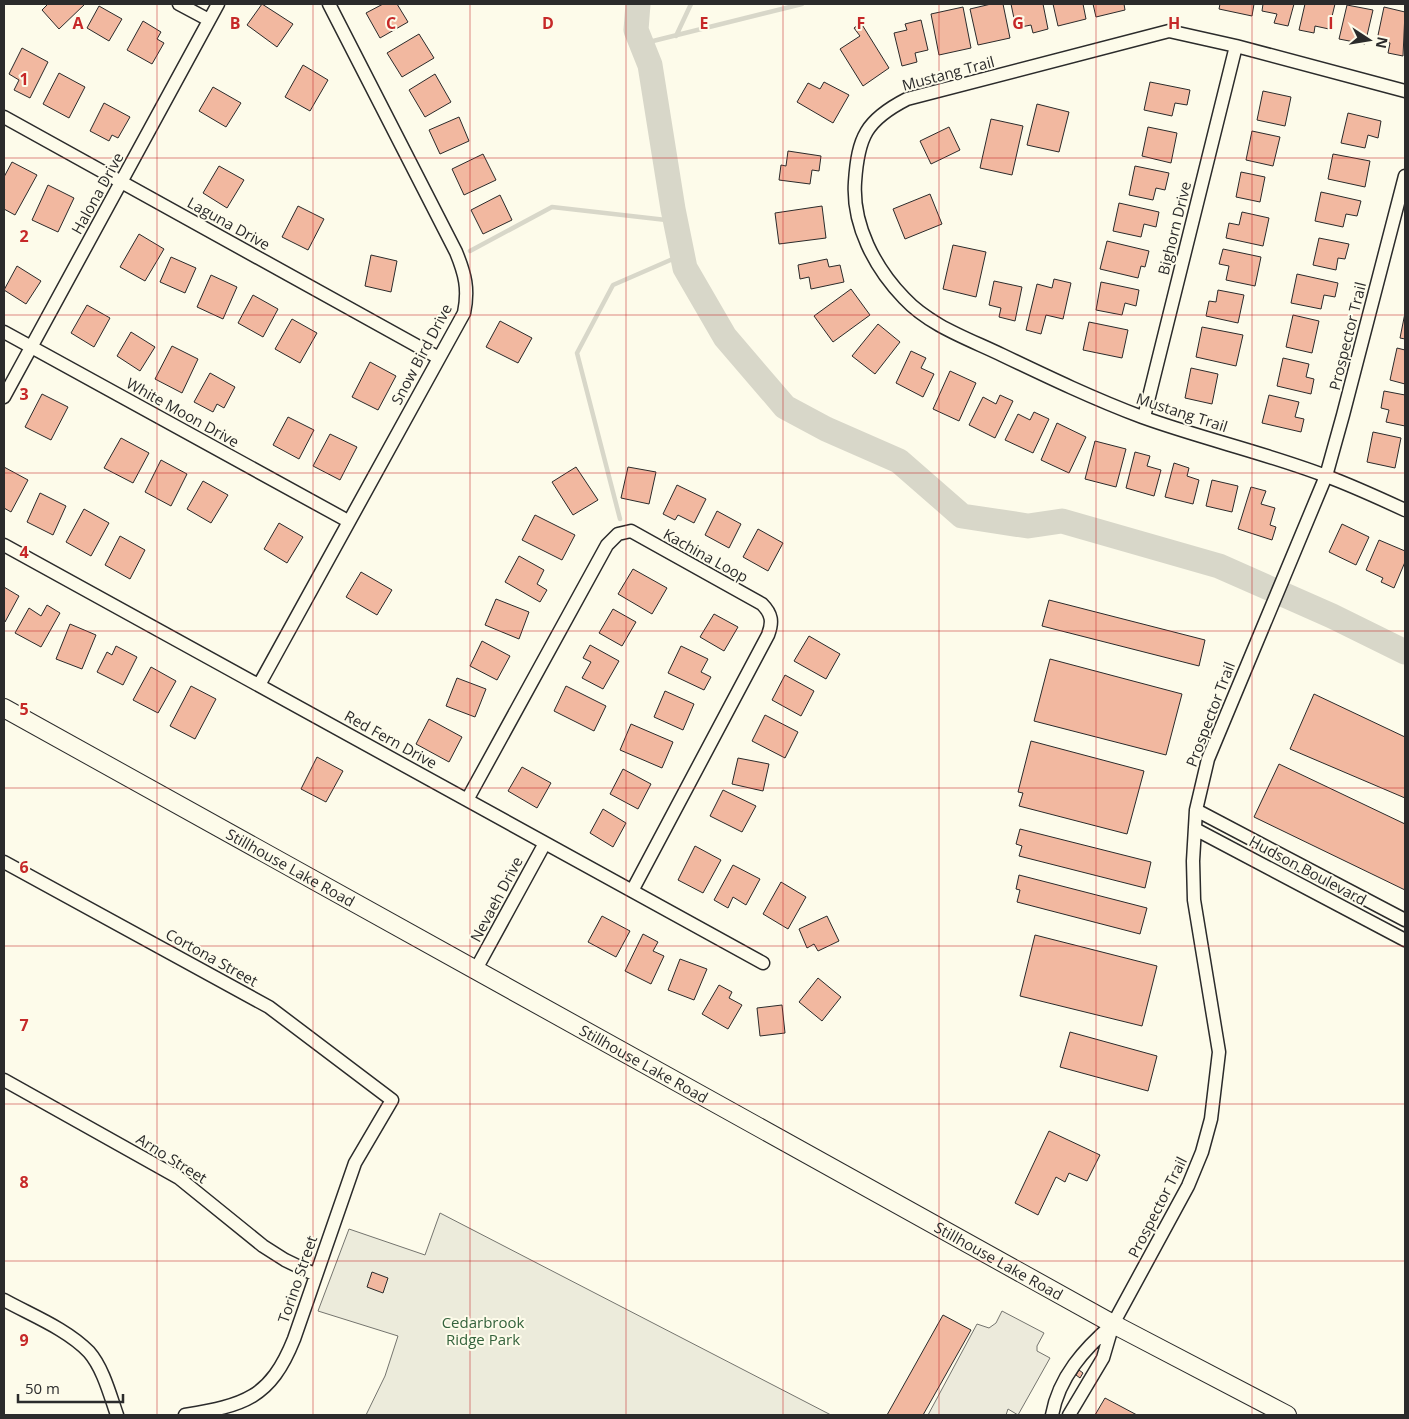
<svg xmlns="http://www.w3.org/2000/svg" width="1409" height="1419" viewBox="0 0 1409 1419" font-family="'Open Sans',sans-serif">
  <rect width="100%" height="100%" fill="#fdfbea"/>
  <!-- green -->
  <path fill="#ecebdb" stroke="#74746e" d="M440,1213l391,202h-465l19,-39 13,-40 -80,-25 31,-82 76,26z"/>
  <!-- parking -->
  <path fill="#eceadb" stroke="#74746e" d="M1002,1311l42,22 -7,13v5l13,7 -32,57 -10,-6 -2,6h-78l49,-91 12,4 7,-5z"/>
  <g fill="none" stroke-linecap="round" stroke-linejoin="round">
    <!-- stream -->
    <path stroke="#d8d7c9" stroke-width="4.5" d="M676,36l15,-32
      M641,44l161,-40
      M470,251l82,-44 123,14
      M620,519l-43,-166 36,-68 69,-30"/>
    <!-- river -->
    <path stroke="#d8d7c9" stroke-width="25" d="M638,4l-2,26 14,35 23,144 12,59 40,69 60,70 41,22 73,32 63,55 66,10 34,-5 157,45 113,50 73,36"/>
  </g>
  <!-- building -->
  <path fill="#f2b8a0" stroke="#2b2b2b" d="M48,4h37l-26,25 -17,-19z
    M262,4l31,20 -16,23 -30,-22z
    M383,4h14l11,18 -28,16 -14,-25z
    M991,4h12l7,34 -32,7 -8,-36z
    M1011,4h32l5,25 -15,4 -2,-8 -15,3z
    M1053,4h30l3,15 -28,7z
    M1093,4h31l1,6 -29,7z
    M1220,4h34l-2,12 -33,-7z
    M1263,4h31l-6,22 -14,-3 3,-9 -15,-3z
    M1305,4h30l-6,25 -14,-3 -1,7 -15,-3z
    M1347,5l26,5 -8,34 -26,-5z
    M99,6l23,13 -13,22 -22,-13z
    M963,7l8,41 -32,7 -8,-41z
    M1384,7l21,5 -2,44 -15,-3 2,-10 -13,-3z
    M921,20l7,30 -13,3 2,9 -15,4 -8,-33 13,-3 -2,-6z
    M143,21l18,11 -4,7 7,4 -12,21 -25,-14z
    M861,23l28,45 -26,18 -23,-37 20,-13 -6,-8z
    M419,34l15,24 -32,19 -15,-24z
    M22,48l26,14 -18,36 -16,-8 5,-10 -10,-6z
    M303,65l25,15 -18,31 -25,-14z
    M59,73l26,14 -16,31 -26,-14z
    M435,74l16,28 -26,15 -16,-27z
    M824,82l25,13 -16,28 -36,-21 11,-19 12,6z
    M1150,82l40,8 -3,15 -12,-2 -3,13 -28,-6z
    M213,87l28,16 -15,24 -27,-16z
    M1263,91l28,6 -6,29 -28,-6z
    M104,103l26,14 -12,21 -6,-3 -3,6 -19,-10z
    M1037,104l32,8 -10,40 -32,-7z
    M1348,113l33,8 -3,17 -10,-3 -3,13 -24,-5z
    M459,117l10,24 -29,13 -11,-24z
    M991,119l32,7 -11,49 -32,-7z
    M949,127l11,23 -29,14 -11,-23z
    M1148,127l29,6 -6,30 -29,-7z
    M1252,131l28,6 -7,29 -27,-6z
    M788,151l33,5 -2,15 -7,-1 -2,14 -31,-4 2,-15 5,1z
    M483,154l13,26 -32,15 -12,-26z
    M1333,154l37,7 -5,26 -37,-8z
    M12,162l25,13 -22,40 -11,-6v-32z
    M219,166l25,14 -17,28 -24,-15z
    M1135,166l34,7 -4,17 -9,-2 -3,12 -24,-5z
    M1241,172l24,5 -5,25 -24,-5z
    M48,185l26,13 -16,34 -26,-12z
    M1321,192l40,9 -4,15 -11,-2 -3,13 -28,-6z
    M930,194l12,30 -37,15 -12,-30z
    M500,195l12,25 -29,14 -12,-24z
    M1119,203l40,9 -3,15 -12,-3 -3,13 -28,-6z
    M298,206l26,13 -16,31 -26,-13z
    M822,206l4,32 -47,6 -4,-31z
    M1242,212l27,6 -6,28 -37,-8 3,-15 10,2z
    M139,234l25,15 -19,32 -25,-14z
    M1319,238l30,6 -4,15 -7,-1 -2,12 -23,-5z
    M1107,241l42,10 -4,16 -4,-1 -3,12 -38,-9z
    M953,245l33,7 -10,45 -33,-8z
    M1223,249l38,8 -6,29 -29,-6 3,-14 -10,-2z
    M371,255l26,6 -6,31 -26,-6z
    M171,257l25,11 -11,25 -25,-11z
    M827,259l2,8 11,-2 4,17 -33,7 -2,-12 -9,2 -2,-14z
    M17,266l24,15 -15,23 -22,-14z
    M1297,274l41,9 -3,14 -11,-2 -3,14 -30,-6z
    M211,275l26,12 -14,32 -26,-12z
    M1054,279l17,4 -8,36 -17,-4 -5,19 -15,-4 11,-46 15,4z
    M994,281l28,6 -7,34 -16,-4 2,-9 -12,-3z
    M1101,282l38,8 -3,16 -11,-3 -3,12 -26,-5z
    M851,289l19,26 -37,27 -19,-26z
    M1218,290l26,5 -6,28 -32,-7 3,-15 7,1z
    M253,295l25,14 -15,28 -25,-14z
    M87,305l23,13 -16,29 -23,-14z
    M1405,313v26l-5,-1z
    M1293,315l26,6 -7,32 -26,-6z
    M292,319l25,14 -17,30 -25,-14z
    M500,321l32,17 -14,25 -32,-16z
    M1089,322l39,8 -6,28 -39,-8z
    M878,324l22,18 -25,32 -23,-18z
    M1202,327l41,8 -7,31 -40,-9z
    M131,332l24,15 -15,24 -23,-15z
    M172,346l26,13 -16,34 -27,-14z
    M1397,348l8,2v34l-15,-4z
    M911,351l15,7 -5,10 13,6 -11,23 -27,-14z
    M1283,358l26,6 -3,13 8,2 -3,15 -34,-8z
    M370,362l26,14 -18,34 -26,-13z
    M1191,368l27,6 -6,30 -27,-6z
    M950,371l26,12 -17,38 -26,-12z
    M210,373l25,14 -11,21 -7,-4 -4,8 -19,-10z
    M1384,391l21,4v31l-19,-4 3,-12 -8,-2z
    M42,394l26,13 -17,33 -26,-13z
    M1000,395l13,6 -18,37 -26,-13 14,-28 13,7z
    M1269,395l30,7 -4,15 9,2 -3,13 -39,-9z
    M1034,412l15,7 -16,34 -28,-13 13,-26 12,6z
    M288,417l26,13 -15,29 -26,-14z
    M1057,423l29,14 -17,36 -28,-13z
    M1373,432l28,6 -6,30 -28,-6z
    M330,434l27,13 -17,33 -27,-14z
    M121,438l28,15 -16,30 -29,-15z
    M1095,441l31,8 -10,38 -31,-8z
    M1135,452l15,4 -3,10 14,4 -7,26 -28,-8z
    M161,460l26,14 -16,32 -26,-14z
    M1174,463l15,5 -2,8 12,4 -6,24 -28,-7z
    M4,467l24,13 -17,32 -7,-4z
    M576,467l22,33 -25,15 -21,-33z
    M628,467l28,5 -7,32 -28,-6z
    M1212,480l26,6 -6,26 -26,-6z
    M203,481l25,14 -17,28 -24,-14z
    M677,485l29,14 -12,24 -16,-8 -3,5 -12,-6z
    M1251,487l15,4 -5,13 14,4 -5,17 6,2 -4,13 -34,-11z
    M40,493l26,13 -13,29 -26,-13z
    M84,509l25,14 -18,33 -25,-14z
    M717,511l24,13 -12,24 -24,-13z
    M535,515l40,20 -13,25 -40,-20z
    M279,523l24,14 -16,26 -23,-14z
    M1342,524l27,13 -13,28 -27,-13z
    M758,529l25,14 -15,28 -25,-14z
    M120,536l25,14 -15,29 -25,-14z
    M1379,540l26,11v11l-11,26 -13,-6 2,-4 -17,-8z
    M519,556l25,14 -7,14 10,6 -7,12 -35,-20z
    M633,569l34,19 -15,26 -34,-20z
    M361,572l31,18 -15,25 -31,-18z
    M4,587l15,9 -14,26h-1z
    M496,599l33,13 -10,27 -34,-14z
    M1049,600l156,40 -6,26 -157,-40z
    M47,605l13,8 -19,34 -26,-14 14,-25 12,8z
    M613,609l23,13 -14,24 -23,-13z
    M714,614l24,13 -14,24 -24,-14z
    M70,624l26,11 -14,34 -26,-10z
    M809,636l31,18 -14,25 -32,-18z
    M482,641l28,15 -13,24 -27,-14z
    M590,645l29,16 -16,28 -21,-11 9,-16 -8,-4z
    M116,646l21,11 -14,28 -26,-13 10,-20 5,3z
    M681,646l27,13 -7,13 10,5 -7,13 -36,-17z
    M1050,659l132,35 -16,61 -132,-34z
    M151,667l25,14 -18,32 -25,-13z
    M785,675l29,16 -13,25 -29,-16z
    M457,678l29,11 -11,28 -29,-11z
    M191,686l25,13 -21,40 -25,-13z
    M566,686l40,20 -12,25 -40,-20z
    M665,691l29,13 -11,26 -29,-13z
    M1314,694l91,43v61l-115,-49z
    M765,715l33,17 -13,26 -33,-17z
    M429,719l33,18 -13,25 -33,-18z
    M631,724l42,18 -11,26 -42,-18z
    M1031,741l113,30 -17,63 -108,-28 4,-13 -5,-1z
    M317,757l26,14 -17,31 -25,-13z
    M738,758l31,6 -6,27 -31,-7z
    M1279,764l126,60v66l-151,-73z
    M522,767l29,16 -14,25 -29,-17z
    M623,769l28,15 -13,25 -28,-15z
    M723,790l33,16 -14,26 -32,-16z
    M603,809l23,14 -13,24 -23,-14z
    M1020,829l131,33 -6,26 -126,-32 3,-10 -6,-2z
    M695,846l26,14 -18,33 -25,-13z
    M733,865l27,14 -14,26 -13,-8 -5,11 -14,-8z
    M1019,875l128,33 -7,26 -123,-32 3,-12 -4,-1z
    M781,882l25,15 -18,32 -25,-15z
    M602,916l28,15 -14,26 -28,-15z
    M827,916l12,25 -21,10 -4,-7 -7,4 -8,-19z
    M643,934l15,8 -5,9 11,5 -13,28 -26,-13z
    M1035,935l122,31 -15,60 -122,-30z
    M680,959l27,10 -13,31 -26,-10z
    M818,978l23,19 -19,24 -23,-19z
    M719,985l13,7 -3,6 13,7 -14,24 -26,-15z
    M782,1005l3,28 -25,3 -3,-28z
    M1070,1032l87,24 -9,35 -88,-24z
    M1049,1131l51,24 -13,26 -18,-8 -4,9 -9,-5 -18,38 -23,-12z
    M372,1272l16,6 -5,15 -16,-6z
    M943,1315l28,15 -48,85h-36z
    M1079,1370l4,3 -3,5 -4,-3z
    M1105,1398l32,17h-42z"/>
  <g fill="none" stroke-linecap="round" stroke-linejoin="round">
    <!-- street casing -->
    <g stroke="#2b2b2b" stroke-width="15">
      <path id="street" d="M179,4l30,16
        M1405,91l-169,-45 -67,-15 -262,68c-41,21 -49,38 -52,83 -3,43 20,86 49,116 26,28 65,41 98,57 46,22 92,44 140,62 61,22 124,36 184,59 27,10 53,22 79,34
        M4,117l435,241
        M4,332l344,189
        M4,397l214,-393
        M1144,417l92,-371
        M4,545l759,418
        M259,685l205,-372c5,-24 1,-39 -8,-61l-127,-248
        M467,800l140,-255 11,-11 13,-3 131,73c10,10 11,18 6,31l-136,256
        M1196,810l209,110
        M1195,829l210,111
        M4,862l265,145 123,93 -37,63 -61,176c-24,60 -50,66 -109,76
        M475,971l70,-128
        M4,1080l175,98 84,68 22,14 31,15
        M4,1300c27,15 63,29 85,52 14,16 21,43 28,63
        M1052,1415c7,-38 32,-66 61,-91
        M1069,1415l34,-57 10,-34 75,-138 14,-34 9,-33 8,-67 -25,-152 -1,-39 3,-51 12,-51 118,-283 17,-61 62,-239"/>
    </g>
    <!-- secondary casing -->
    <g stroke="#2b2b2b" stroke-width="20">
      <g id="secondary">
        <path id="s1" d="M4,708l1109,616 174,91"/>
      </g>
    </g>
    <!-- street -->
    <use href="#street" stroke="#fdfbea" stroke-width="12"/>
    <!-- secondary -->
    <use href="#secondary" stroke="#fdfbea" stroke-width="18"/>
  </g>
  <!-- grid -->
  <path fill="none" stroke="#c62828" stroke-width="1" stroke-opacity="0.55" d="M157,4v1411M313,4v1411M470,4v1411M626,4v1411M783,4v1411M939,4v1411M1096,4v1411M1252,4v1411M4,158h1401M4,315h1401M4,473h1401M4,631h1401M4,788h1401M4,946h1401M4,1104h1401M4,1261h1401"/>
  <g text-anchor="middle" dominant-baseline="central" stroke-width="4" stroke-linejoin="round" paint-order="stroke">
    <!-- street labels -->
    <g font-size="15" fill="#2b2b2b" stroke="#fdfbea">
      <text transform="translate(948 73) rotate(-15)">Mustang Trail</text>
      <text transform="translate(97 193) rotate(-61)">Halona Drive</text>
      <text transform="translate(229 223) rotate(29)">Laguna Drive</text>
      <text transform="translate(1174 228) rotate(-76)">Bighorn Drive</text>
      <text transform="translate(1347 336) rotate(-76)">Prospector Trail</text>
      <text transform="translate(421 354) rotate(-62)">Snow Bird Drive</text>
      <text transform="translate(183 412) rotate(29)">White Moon Drive</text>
      <text transform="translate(1182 412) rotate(18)">Mustang Trail</text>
      <text transform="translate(706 555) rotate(29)">Kachina Loop</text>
      <text transform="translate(1210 714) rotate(-69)">Prospector Trail</text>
      <text transform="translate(391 739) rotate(29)">Red Fern Drive</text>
      <text stroke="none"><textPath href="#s1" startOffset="328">Stillhouse Lake Road</textPath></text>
      <text transform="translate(1308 870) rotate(28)">Hudson Boulevard</text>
      <text transform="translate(496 899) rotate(-62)">Nevaeh Drive</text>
      <text transform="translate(212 957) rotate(29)">Cortona Street</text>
      <text stroke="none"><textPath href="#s1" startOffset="732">Stillhouse Lake Road</textPath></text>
      <text transform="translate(172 1158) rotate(32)">Arno Street</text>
      <text transform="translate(1157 1207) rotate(-63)">Prospector Trail</text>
      <text stroke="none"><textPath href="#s1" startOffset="1138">Stillhouse Lake Road</textPath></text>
      <text transform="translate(297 1279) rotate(-71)">Torino Street</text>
    </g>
    <!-- park labels -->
    <g font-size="15" fill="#34623c" stroke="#fdfbea">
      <text x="483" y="1322">Cedarbrook<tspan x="483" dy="17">Ridge Park</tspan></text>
    </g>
  </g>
  <g font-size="16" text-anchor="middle" font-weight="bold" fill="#c62828" stroke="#fdfbea" stroke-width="4" stroke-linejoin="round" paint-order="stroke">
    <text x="78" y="29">A</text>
    <text x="235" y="29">B</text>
    <text x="391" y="29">C</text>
    <text x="548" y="29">D</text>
    <text x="704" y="29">E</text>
    <text x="861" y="29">F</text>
    <text x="1018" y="29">G</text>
    <text x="1174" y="29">H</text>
    <text x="1331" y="29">I</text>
    <text x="24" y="85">1</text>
    <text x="24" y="242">2</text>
    <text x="24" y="400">3</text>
    <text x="24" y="558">4</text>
    <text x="24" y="715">5</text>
    <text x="24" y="873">6</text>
    <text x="24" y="1031">7</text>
    <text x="24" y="1188">8</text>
    <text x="24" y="1346">9</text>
  </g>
  <!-- border -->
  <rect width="1409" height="1419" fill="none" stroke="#2b2b2b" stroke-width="10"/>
  <!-- north arrow -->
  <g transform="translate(1369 40) rotate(102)" stroke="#fdfbea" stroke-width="4" paint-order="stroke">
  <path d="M0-4L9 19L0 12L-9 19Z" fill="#2b2b2b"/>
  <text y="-8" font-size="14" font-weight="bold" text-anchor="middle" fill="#2b2b2b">N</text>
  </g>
  <!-- scale -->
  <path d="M18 1394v8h105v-8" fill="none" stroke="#2b2b2b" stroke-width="2.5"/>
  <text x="25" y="1394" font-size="15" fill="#2b2b2b" stroke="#fdfbea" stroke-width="4" paint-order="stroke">50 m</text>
</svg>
